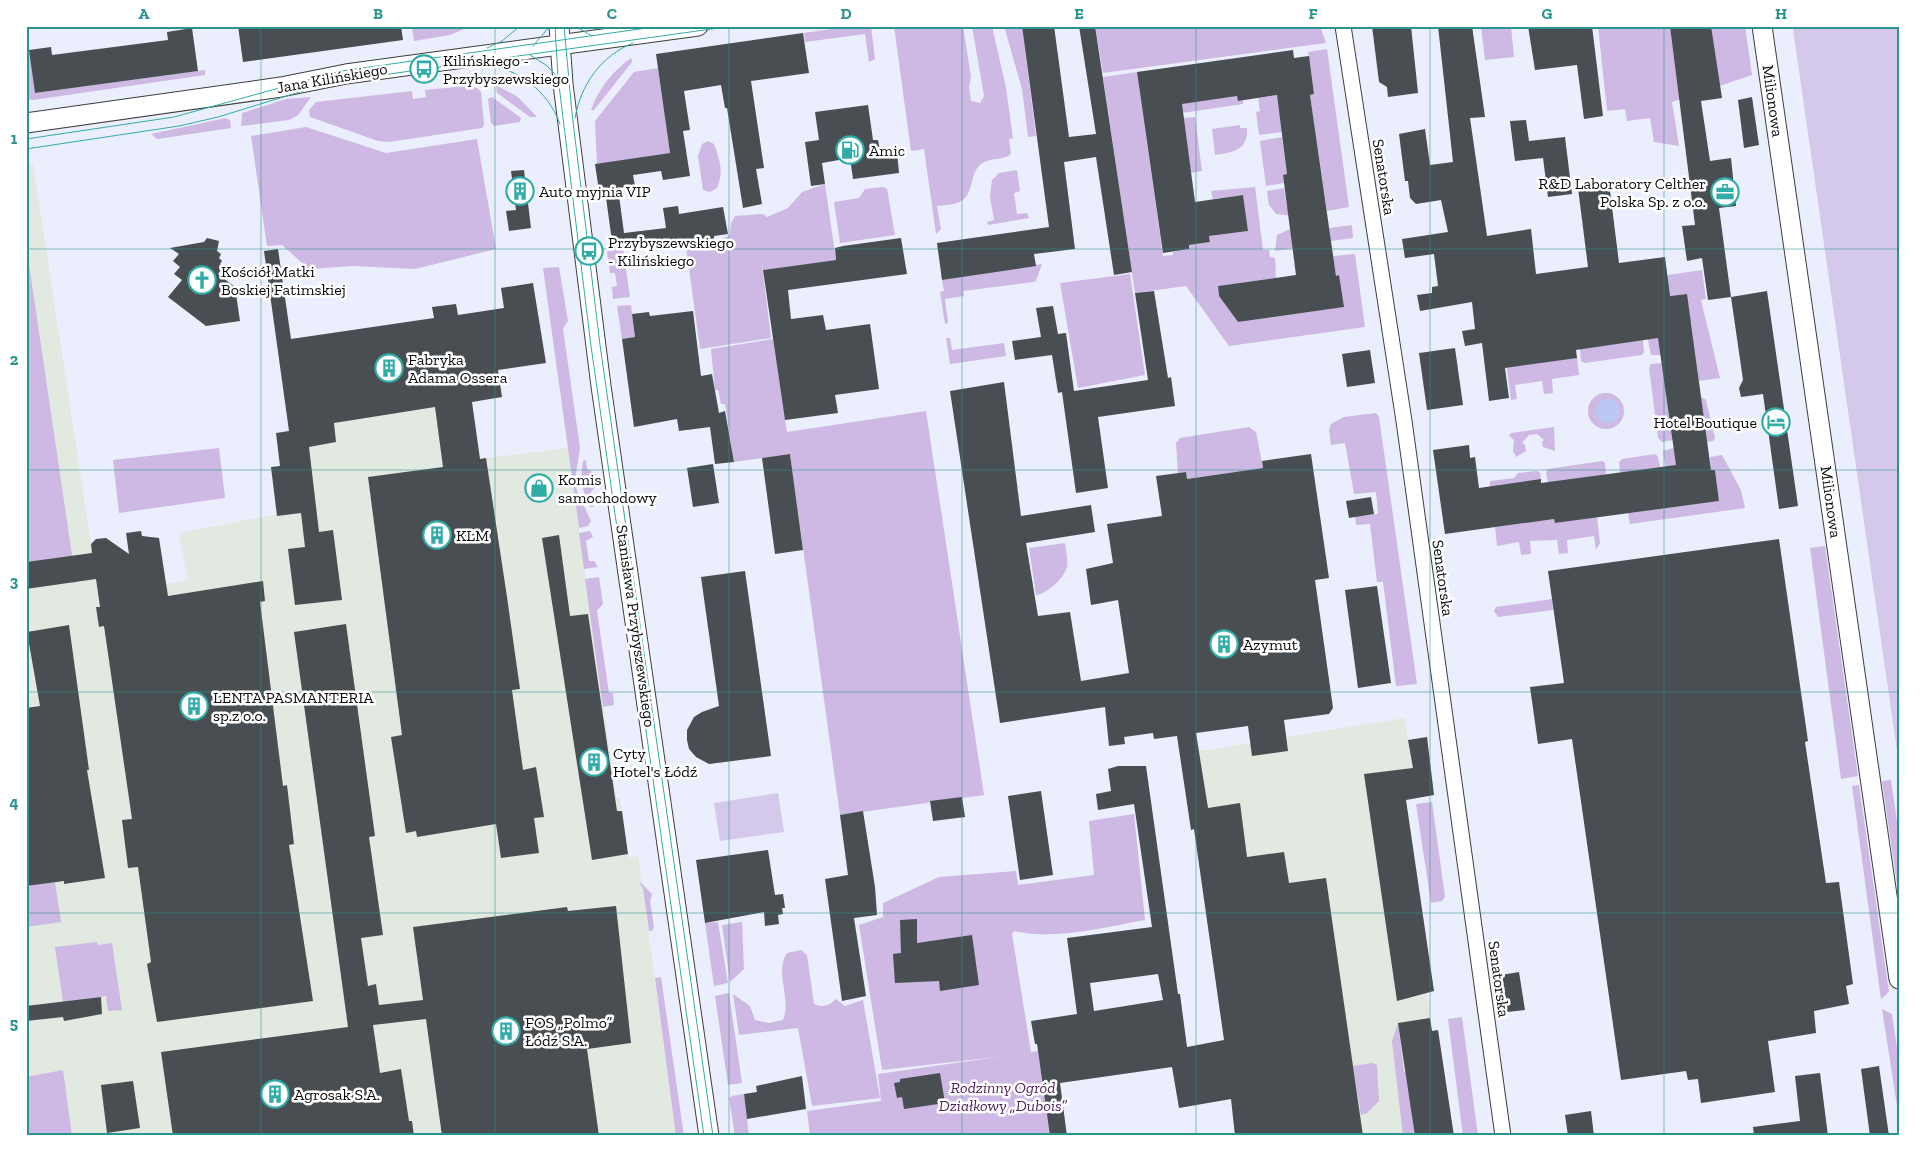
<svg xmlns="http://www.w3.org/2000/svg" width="1925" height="1162" viewBox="0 0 1925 1162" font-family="'Zilla Slab',serif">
  <rect width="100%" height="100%" fill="#ebeefd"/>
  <!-- industrial -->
  <path fill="#e1e9e0" d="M33,164l66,432 89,-16 -9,-47 98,-19 1,2 22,-3 -11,-84 183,-27 8,57 88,-11 48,350h4l8,57 1,3 9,-2 38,280h-650v-971z
    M1405,718l3,22 19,-3 7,58 -28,5 28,191 -8,2 3,15 3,22h6l16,106h-199l-56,-385z"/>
  <!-- green -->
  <path fill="#cdb9e3" d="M412,26h59l-21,9 -36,6z
    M852,26h19l4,33 -6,3 -4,-28 -60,8 -1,-9z
    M894,26h69l8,51 -2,10 2,14 9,2 4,-7 -12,-70h20l14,62 7,50 -4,1 2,15c-9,7 -21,3 -30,10 -13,10 -5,32 -24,39 -6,2 -13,2 -20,3l4,23 -5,5 -12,-85 -13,2z
    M1004,26h18l14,110 -8,1 -6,-48z
    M1095,26h225l6,17 -223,30z
    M1481,26h30l3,31 -29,3z
    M1598,26h147l7,49 -80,27 7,44 -25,-4 -4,-24 -23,3 -2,-12 -18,2z
    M1327,49l22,158 -22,4 -17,-116 4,-1 -6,-42z
    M26,53h4l5,40 170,-23v5l-172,25 -7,-1z
    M631,58l1,4 -38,48h-3c8,-22 21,-38 40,-52z
    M658,68l12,85 -73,11 -2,-43 39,-49z
    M1137,72l26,184 10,-1v-3l16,-3v-4l21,-3 -1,-6 39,-5 -5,-36 -30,4 -2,-8 44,-4 8,63h6l1,7 5,1 1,20 -58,8 1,10 19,26 105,-15 -4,-31h-3l-3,-20 22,-2 10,73 -136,19 -43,-60 -51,7 -32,-216z
    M496,85l22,12 19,20h-7l-33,-24z
    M465,86l12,2 4,4 3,33 -2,3 -93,14 -11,-1 -68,-24 -1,-7 7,-8 96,-11 1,8 13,-2 -1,-7z
    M1277,95l5,37 -23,3 -3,-23 4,-1 -2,-13z
    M1237,96l6,4v4l-61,9 -1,-9z
    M311,97l-13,18 -9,5 -48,6 1,-13 44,-14z
    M492,97l29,21 -1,4 -26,4 -3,-3 -3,-24z
    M1195,117l7,54 -11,2 -8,-55z
    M226,118l4,2 1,8 -74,11 -6,-5z
    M1240,125v3h7c1,22 -13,24 -32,27l-3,-26z
    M306,127l80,26 91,-14 19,110 -81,20 -63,-3 -43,3 -27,-24 -15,1 -16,-110z
    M1282,137l5,37 -4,1 1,8 -18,3 -6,-45z
    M708,141l6,3c6,17 10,27 3,44l-7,4 -7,-2 -5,-34 4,-12z
    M1017,170l3,21 -6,2 3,21 10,-1 2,5 -41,7 -1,-3 7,-2 -4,-23 2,-17 7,-7z
    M825,184l11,76 -73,10 -2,-13 10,81 -71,11 -14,-103 25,-2 19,-9 1,-12 4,-7 28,-2 4,3 21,-9 14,-16z
    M883,187l4,2 8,46 -55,8 -6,-41 25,-4 6,-9z
    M1284,188l3,19 5,9 -16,-2 -7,-9 -2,-14z
    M1352,225l1,13 -22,3 -2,-13z
    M1290,229l3,19 -18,3 2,-16z
    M26,244l50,338 -4,1 -4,-27 -42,6z
    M623,248l7,49 -17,2 -1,-12 5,-1 -2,-13h-5l-3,-22z
    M1042,264l-6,17 -3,1 -70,9 1,5 -19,3 3,24 -3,1 -5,-32 4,-1 -2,-11z
    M559,267l9,54 -5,8 17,119 -5,32 2,11 14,30 -3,5 -9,2 -36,-260z
    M1702,270l4,29 -5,1 19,78 -21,3 -8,-59h-2l-4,-28 -163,22 55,42 2,17 -27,4 1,14 -9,1 -2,-13 -27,4 2,14 -6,1 -13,-100z
    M1130,274l15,101 -67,13 -18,-105z
    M631,305l4,32 -13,2 -5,-33z
    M1662,333l3,22h-14l-4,-20z
    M946,338h4l2,12 52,-7 2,13 -56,8z
    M773,339l14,93 139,-21 58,384 -144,20 -50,-361 -56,8 -9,-58h-4l-3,-14h-3l-4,-41z
    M1643,340l1,12 -2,3 -57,8 -4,-2 -1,-12z
    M1662,363l11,77 -11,2 -4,-4 -9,-70 2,-4z
    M1588 411a18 18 0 1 1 36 0a18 18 0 1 1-36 0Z
    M1701,397l5,3 9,38 -2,3 -6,1z
    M1376,413l3,4 38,267 -21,2 -13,-104h-6l-7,-58 -14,1 -1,-9 23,-2 -2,-22 -22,2 -9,-51 -14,2 -2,-15 2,-6 13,-7z
    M1249,427l7,5 7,36 -76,11 -1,-7 -8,1 -2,-30 4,-5z
    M1554,427l1,24 -12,-4 -1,-5 2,-2 -7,-6 -8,1 -7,8 3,2 1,6 -10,6 -3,-6 1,-11 -5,-4 2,-3z
    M1677,447l3,21 -14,2 -3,-19z
    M219,448l6,50 -106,15 -6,-53z
    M1655,454l3,3 2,10 -40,6 -1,-11 3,-3z
    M1722,455l19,35 4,18 -115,16 -2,-11 91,-12 -4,-31h-4l-1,-13z
    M586,460l1,9 9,5 2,9 -7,9 2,15h-3c-8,-17 -10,-27 -7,-46z
    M1602,461l3,2 1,11 -57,13 -3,-14 2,-4z
    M1537,471l3,2 1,6 -52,12 1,-10 24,-3 4,-5z
    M1597,517l3,26 -4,7 -2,-14 -27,4 1,13 -9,1 -2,-14 -27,1 1,13 -10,1 -2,-13 -22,4 -2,-19 59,-8 1,4z
    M590,531l3,6 -7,4 3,20h5l4,6 -14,2 -5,-36z
    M1065,543c1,7 3,16 2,24 -3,11 -20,27 -31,28l-7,-47z
    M1825,546l33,230 -17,3 -31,-231z
    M599,577l4,27 -6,7 12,82h4l1,12 -11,2 -18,-128z
    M1552,599l1,11 -55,7 -4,-6 2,-4z
    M1891,780l8,55v63l-17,-117z
    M1859,785l30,207 -8,7 -29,-213z
    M1432,802l13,95 -3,4 -11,2 -15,-99z
    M1134,814l11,106c-44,8 -87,20 -131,11l-2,3 19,118 7,-1 12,85h-240l-3,-25 74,-10 -3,-27 119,-17 -115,13 -23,-145 24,-8v-14l56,-26 77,-6 2,14 76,-10 -5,-54z
    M639,881l13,13 -2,7 4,26 -2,4h-3l-6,-42z
    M55,882l6,40 -35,5v-41z
    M718,922l10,61 -14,3 -9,-63z
    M742,922l2,47 -14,13 -8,-57z
    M97,942l1,3 14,-2 10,67 -14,1 -2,-15 -43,6 -8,-55z
    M801,950l6,5 7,49c9,4 15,2 22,-5l9,7 18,-6 17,98 -68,8 -14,-78 -59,7 -6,-41 17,12 5,14 14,3 14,-3c9,-22 -9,-47 4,-67z
    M661,977l23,159h-8l-21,-158z
    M729,993l13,90 -14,2 -13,-89z
    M1882,1009l10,5 7,47v58z
    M1462,1017l16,119h-15l-15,-117z
    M1398,1023l6,49h3l8,64h-12l-11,-95z
    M1372,1063l5,2 2,36 -12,12 -6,2 -8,-49z
    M63,1070l9,66h-42l-4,-24v-35z
    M744,1094l5,42h-14l-6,-38 3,-2z"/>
  <!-- sand -->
  <path fill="#bcc8f4" d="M1596 411a12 12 0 1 1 24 0a12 12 0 1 1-24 0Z"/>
  <!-- pitch -->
  <path fill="#d5c9eb" d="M1813,26h86v739l-106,-736z
    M778,793l6,39 -64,9 -6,-38z"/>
  <!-- building -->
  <path fill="#484e52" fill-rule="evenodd" d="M238,26h163l2,14 -160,22z
    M1022,26h32l15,111 27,-3 -17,-108h16l37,246 -18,3 -18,-118 -32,5 11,87 -41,5 2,12 -94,14 -5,-37 112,-16z
    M1372,26h39l7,67 -30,4 -1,-10 -8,-5z
    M1438,26h34l13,91 -15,1 17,118 44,-7 5,45 52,-7 -10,-79 31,-5 10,80 46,-6 5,39 17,-2 24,176h4l4,31 -164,22 -1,-4 -109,15 -12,-84 36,-5 1,13 5,-1 4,31 62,-9v4l135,-18 -18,-127 -82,12 1,8 -72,10 4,30 -20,3 -7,-58 -17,3 -3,-15 13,-2 -3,-27 -52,9 -3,-16 15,-2v-6l6,-1 -4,-32 -29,4 -3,-19 46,-7 -7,-32 -25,4 -6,-6 -2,-17h-3l-6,-47 26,-5 5,36 23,-3z
    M1528,26h64l11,90 -19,3 -7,-54 -42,5z
    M1670,26h41l11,72 -21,3 9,60 21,-3 5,48 -17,2 12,89 -23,3 -6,-42 -15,3 -5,-35 13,-1z
    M192,28l6,43 -163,22 -6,-43 22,-3 1,8 116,-15 -1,-8z
    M803,33l6,40 -58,8 13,87 -8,1 6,35 -19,4 -16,-100h-2l-4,-23 -37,6 6,39 -7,1 7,45 -27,4 -2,-9 -28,4 2,11 -17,2 6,45 42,-5 -3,-20 15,-2 1,8 44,-7 5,27 -14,2v3l-29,5v-4l-72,9 -8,-59 -6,1 -4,-27 75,-11 -14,-99z
    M1293,50l1,8 15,-2 5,38 -4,1 26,181 3,-1 5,32 -106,15 -19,-26 -1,-10 78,-11 -13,-100 4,-1 -10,-79 -39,6 -1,-5 -55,8 13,98 48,-7 5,36 -39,5 1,6 -21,3v4l-26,4 -26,-181z
    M1752,97l7,48 -15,3 -6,-48z
    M868,105l5,35h5l3,16 16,-4 2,21 -46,6 -3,-21 -28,5 3,21 -14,2 -6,-44 14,-2 -4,-28z
    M1526,120l3,21 36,-4 7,57 -24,3 -5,-39 -28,3 -5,-40z
    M524,170l7,58 -22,3 -3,-20 10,-1 -5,-39z
    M207,238l12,3 -2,10 4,3 -2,4 3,3 -2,3 3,3 -5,7 17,13 5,34 -34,5 -38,-29 14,-17 -8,-6 6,-7 -7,-6 6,-7 -9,-6 34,-6z
    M901,238l6,36 -119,16 3,29 32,-4 3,15 44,-6 9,65 -44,6 3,18 -53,7 -22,-150 73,-10 -1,-12 8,-2z
    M278,249l13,90 143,-21 -2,-11 24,-3 2,11 46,-7 -3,-20 32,-5 13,80 -48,7 4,27 -30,5 8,57 6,-1 21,139 13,92 -8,1 11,80 13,-3 8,50 -10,1 5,35 -38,5 -5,-34 -79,13 -1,-6 -10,2 -15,-96 11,-2 -34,-258 75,-10 -8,-60 -101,16 2,19 -27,5 10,85 14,-2 9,70 -47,5 -7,-56 17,-2 -4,-34 -24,3 -6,-49 9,-1 -4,-33 13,-2 -25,-180z
    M1154,291l14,87 3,-1 4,29 -77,11 10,71 -32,5 -14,-101 -4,1 -6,-38 -37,5 -3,-19 29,-4 -5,-29 17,-2 5,28 8,-1 8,58 74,-11 -13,-87z
    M1767,291l31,215 -19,3 -16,-115 -22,3 -2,-9 4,-8 -12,-83z
    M693,311l8,65 11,-2 7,39 6,-2 9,51 -19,2 -5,-37 -31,4 -2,-12 -43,8 -12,-88 13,-2 -3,-23 17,-2 1,4z
    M1455,348l8,57 -36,5 -8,-57z
    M1370,350l5,33 -28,4 -5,-33z
    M1004,382l17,134 70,-11 4,27 -69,11 12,73 32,-4 11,69 48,-8 -11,-73 -27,5 -5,-36 27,-6 -6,-39 55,-8 -6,-40 30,-4 1,7 76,-11 -1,-7 49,-7 18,124 -14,2 18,128 -4,6 -45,6 4,31 -36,5 -4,-30 -52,7 12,75 32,-5 7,54 37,-5 5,31 37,-5 37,258h-128l-4,-37 -52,9 -7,-41 -112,16 7,53h-17l-13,-92h-2l-4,-23 46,-7 -10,-76 85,-11 -18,-123 -36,6 -2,-16 15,-3 -3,-22 10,-3h28l32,228h2l7,53 37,-7 -30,-211 -3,1 -14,-94 -23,3 -1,-6 -29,4 1,7 -16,2 -4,-39 -105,16 -50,-332zM1158,974l5,26 -69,11 -4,-28z
    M790,454l13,96 -28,4 -13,-96z
    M713,464l6,39 -26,4 -6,-39z
    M1371,497l3,17 -25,4 -3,-17z
    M141,531l1,5 17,2 9,58 95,-15 2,20 -5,1 23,184 4,-1 7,59 -5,1 24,156 -156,21 -10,-58 4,-2 -13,-95 -10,1 -6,-48 10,-1 -28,-193 -5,1 -3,-20h4l-4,-28 -70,10v-27l66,-9 -1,-9 5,-5 10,-1 23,16 -3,-21z
    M559,535l11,81 18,-2 29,197h5l6,43 -36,6 -50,-322z
    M1779,539l29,202 -3,1 21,141 13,-1 14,102 -7,2 3,18 -35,7 2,22 -48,8 7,51 -74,11 -3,-24 -10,1 -2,-9 -65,9 -49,-341 -34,5 -8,-57 34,-4 -16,-112z
    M745,571l26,185 -62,8 -13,-7 -7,-8 -2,-9v-10l7,-13 8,-5 17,-6 -18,-129z
    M1377,586l14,97 -33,5 -13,-98z
    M346,624l29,212 -6,1 14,98 -22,3 7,48 8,-2 3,21 44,-5 -10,-73 154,-20 1,4 48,-5 15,137 -44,6 12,87h-157l-16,-117 -53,6 7,48 21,-4 8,52h3l2,15h-241l-12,-84 187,-25 -54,-395z
    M69,625l20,145h-2l18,108 -41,6v-3l-38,5v-178l14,-2 -13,-74z
    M1427,737l7,58 -28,5 28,191 -37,10 -33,-227 49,-6 -5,-28z
    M1041,791l12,84 -33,5 -12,-84z
    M962,797l3,20 -32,4 -3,-20z
    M863,811l12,76 2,28 -23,3 12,78 -24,5 -17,-122 23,-4 -8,-60z
    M768,850l7,45 8,-1 2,14h-3l1,6 -5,1 1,9 -14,2 -1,-14 -59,11 -9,-63z
    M917,919v24l55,-8 7,50 -39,6 -1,-10 -44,2 -2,-29 8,-1 -1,-33z
    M1519,972l6,38 -18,2 -6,-37z
    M101,997l1,17 -38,7 -1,-4 -37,4v-15z
    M1430,1018l2,13 6,-1 16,106h-39l-17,-113z
    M1879,1066l10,70h-19l-9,-67z
    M940,1073l5,30 -41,6 -2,-12 -5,1 -3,-15 6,-1v-3z
    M1820,1073l8,63h-74l-1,-9 47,-6 -5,-45z
    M802,1076l4,33 -59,10 -3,-25 13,-2 -1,-6z
    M133,1081l7,47 -33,5 -6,-48z
    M1591,1111l3,25h-26l-3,-21z"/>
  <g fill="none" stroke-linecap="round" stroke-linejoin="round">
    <!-- minor casing -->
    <g stroke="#3e3e3e" stroke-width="17">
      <path id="minor" d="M1343,26l61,395 99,715"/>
    </g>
    <!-- tertiary casing -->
    <g stroke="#3e3e3e" stroke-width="21">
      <path id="tertiary" d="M559,26l4,58 38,302 108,750
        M1762,26l137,953
        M26,123l255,-36 65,-13 352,-48"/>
    </g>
    <!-- minor -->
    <use href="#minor" stroke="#fff" stroke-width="15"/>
    <!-- tertiary -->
    <use href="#tertiary" stroke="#fff" stroke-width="19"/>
    <!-- tram -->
    <path stroke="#32aca7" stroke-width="1" d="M555,26l3,51 33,269 113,790
      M564,26l8,87 28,232 113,791
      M575,26l17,10
      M533,46l17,-20
      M487,48l15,-7 18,-15
      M530,55l16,10 13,13
      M484,64c35,5 64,27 76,60
      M575,118c6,-34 26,-62 58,-75
      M26,139l148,-22 167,-46 320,-45
      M26,149l153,-23 39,-9 114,-35 401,-56"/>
  </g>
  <!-- grid -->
  <path fill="none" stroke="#2c9490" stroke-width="1" stroke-opacity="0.55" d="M261,26v1110M495,26v1110M729,26v1110M962,26v1110M1196,26v1110M1430,26v1110M1664,26v1110M26,249h1873M26,470h1873M26,692h1873M26,913h1873"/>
  <!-- icons -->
  <defs>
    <g id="bus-ring" transform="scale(1.4375)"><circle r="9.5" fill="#fff" stroke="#32aca7" stroke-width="1.5"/><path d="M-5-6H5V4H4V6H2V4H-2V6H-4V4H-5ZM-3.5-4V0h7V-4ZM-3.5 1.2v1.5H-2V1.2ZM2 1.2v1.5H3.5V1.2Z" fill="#32aca7"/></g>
    <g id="fuel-ring" transform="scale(1.4375)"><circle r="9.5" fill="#fff" stroke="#32aca7" stroke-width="1.5"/><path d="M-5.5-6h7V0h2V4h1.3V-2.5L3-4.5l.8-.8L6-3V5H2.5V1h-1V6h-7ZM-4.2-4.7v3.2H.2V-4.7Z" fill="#32aca7"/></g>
    <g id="building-ring" transform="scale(1.4375)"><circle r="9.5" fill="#fff" stroke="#32aca7" stroke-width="1.5"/><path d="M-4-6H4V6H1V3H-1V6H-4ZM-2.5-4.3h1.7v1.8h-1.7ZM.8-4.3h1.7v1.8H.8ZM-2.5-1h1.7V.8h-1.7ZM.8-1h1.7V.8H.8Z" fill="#32aca7"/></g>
    <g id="office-ring" transform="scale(1.4375)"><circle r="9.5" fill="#fff" stroke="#32aca7" stroke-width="1.5"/><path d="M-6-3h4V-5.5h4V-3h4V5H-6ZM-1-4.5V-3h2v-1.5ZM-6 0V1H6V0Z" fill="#32aca7"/></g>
    <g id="church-ring" transform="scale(1.4375)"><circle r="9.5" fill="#fff" stroke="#32aca7" stroke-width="1.5"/><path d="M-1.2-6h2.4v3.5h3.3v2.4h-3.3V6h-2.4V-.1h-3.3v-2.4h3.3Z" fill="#32aca7"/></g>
    <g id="hotel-ring" transform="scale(1.4375)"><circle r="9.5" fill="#fff" stroke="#32aca7" stroke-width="1.5"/><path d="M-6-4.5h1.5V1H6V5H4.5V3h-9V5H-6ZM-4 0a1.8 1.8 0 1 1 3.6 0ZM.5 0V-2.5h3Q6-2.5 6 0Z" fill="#32aca7"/></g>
    <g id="shop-ring" transform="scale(1.4375)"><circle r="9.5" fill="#fff" stroke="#32aca7" stroke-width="1.5"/><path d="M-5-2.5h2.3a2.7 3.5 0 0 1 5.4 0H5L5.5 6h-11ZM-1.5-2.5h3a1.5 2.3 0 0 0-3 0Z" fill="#32aca7"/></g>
  </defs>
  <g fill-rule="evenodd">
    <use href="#bus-ring" x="424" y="69"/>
    <use href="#fuel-ring" x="850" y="150"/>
    <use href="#building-ring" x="520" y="191"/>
    <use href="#office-ring" x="1725" y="192"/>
    <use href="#bus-ring" x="589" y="251"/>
    <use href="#church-ring" x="202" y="280"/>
    <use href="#building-ring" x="389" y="368"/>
    <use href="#hotel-ring" x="1776" y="422"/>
    <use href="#shop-ring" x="539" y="488"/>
    <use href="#building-ring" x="437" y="535"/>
    <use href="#building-ring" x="1224" y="644"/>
    <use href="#building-ring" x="194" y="706"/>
    <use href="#building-ring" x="594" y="762"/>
    <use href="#building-ring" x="506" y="1031"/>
    <use href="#building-ring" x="275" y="1094"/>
  </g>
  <g text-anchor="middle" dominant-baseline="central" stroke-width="5" stroke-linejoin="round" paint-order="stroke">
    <!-- poi labels -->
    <g font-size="16" fill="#0b0b0b" stroke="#fff" text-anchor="start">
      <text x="443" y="60">Kilińskiego -<tspan x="443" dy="18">Przybyszewskiego</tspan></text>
      <text x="869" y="150">Amic</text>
      <text x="1706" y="183" text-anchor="end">R&amp;D Laboratory Celther<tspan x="1706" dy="18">Polska Sp. z o.o.</tspan></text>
      <text x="539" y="191">Auto myjnia VIP</text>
      <text x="608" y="242">Przybyszewskiego<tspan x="608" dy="18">- Kilińskiego</tspan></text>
      <text x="221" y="271">Kościół Matki<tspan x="221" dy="18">Boskiej Fatimskiej</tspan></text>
      <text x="408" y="359">Fabryka<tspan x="408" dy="18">Adama Ossera</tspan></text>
      <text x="1757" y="422" text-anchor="end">Hotel Boutique</text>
      <text x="558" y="479">Komis<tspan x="558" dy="18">samochodowy</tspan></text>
      <text x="456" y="535">KLM</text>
      <text x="1243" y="644">Azymut</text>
      <text x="213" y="697">LENTA PASMANTERIA<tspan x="213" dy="18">sp.z o.o.</tspan></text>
      <text x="613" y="753">Cyty<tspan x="613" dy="18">Hotel's Łódź</tspan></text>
      <text x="525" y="1022">FOS „Polmo”<tspan x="525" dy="18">Łódź S.A.</tspan></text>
      <text x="294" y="1094">Agrosak S.A.</text>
    </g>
    <!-- street labels -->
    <g font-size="16" fill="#0b0b0b" stroke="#fff">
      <text transform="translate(332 78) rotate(-10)">Jana Kilińskiego</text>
      <text transform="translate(1773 101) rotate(82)">Milionowa</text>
      <text transform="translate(1384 177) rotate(81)">Senatorska</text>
      <text transform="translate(1831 502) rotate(82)">Milionowa</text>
      <text transform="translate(1443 578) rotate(82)">Senatorska</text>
      <text transform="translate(636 626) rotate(82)">Stanisława Przybyszewskiego</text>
      <text transform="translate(1499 979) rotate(82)">Senatorska</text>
    </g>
    <!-- park labels -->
    <g font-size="16" font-style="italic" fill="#50235b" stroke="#fff">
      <text x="1003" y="1087">Rodzinny Ogród<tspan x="1003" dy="18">Działkowy „Dubois”</tspan></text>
    </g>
  </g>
  <!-- border -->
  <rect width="1925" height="1162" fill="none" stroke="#ffffff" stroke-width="55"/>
  <rect x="28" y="28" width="1870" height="1106" fill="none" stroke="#2c9490" stroke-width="2"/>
  <g font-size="16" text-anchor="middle" font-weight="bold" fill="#2c9490">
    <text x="144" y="19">A</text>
    <text x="378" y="19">B</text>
    <text x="612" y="19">C</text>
    <text x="846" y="19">D</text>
    <text x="1079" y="19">E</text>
    <text x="1313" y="19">F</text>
    <text x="1547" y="19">G</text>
    <text x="1781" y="19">H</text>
    <text x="14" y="144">1</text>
    <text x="14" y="365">2</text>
    <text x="14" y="587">3</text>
    <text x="14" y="808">4</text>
    <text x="14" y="1029">5</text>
  </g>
</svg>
